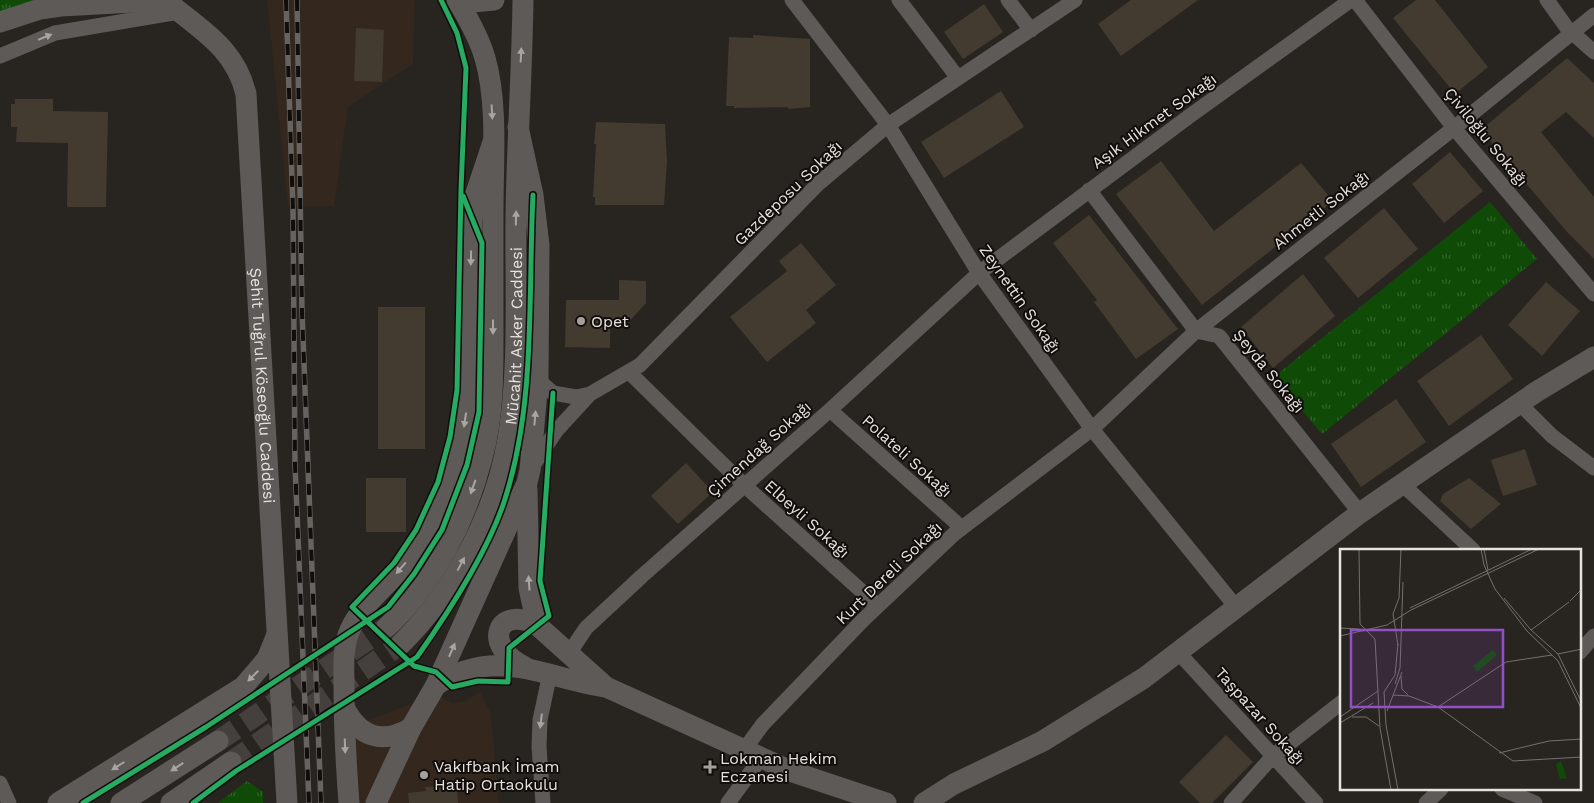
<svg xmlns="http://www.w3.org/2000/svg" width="1594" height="803" viewBox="0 0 1594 803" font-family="'Work Sans',sans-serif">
  <defs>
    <pattern id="grass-tufts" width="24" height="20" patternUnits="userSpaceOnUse" patternTransform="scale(1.25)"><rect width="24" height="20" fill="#0f4b07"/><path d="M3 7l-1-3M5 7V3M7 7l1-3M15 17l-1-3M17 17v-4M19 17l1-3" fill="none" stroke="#32652b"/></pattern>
  </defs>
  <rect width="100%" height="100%" fill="#282420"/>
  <!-- built -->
  <path fill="#33271e" d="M267,0h148l-2,64 -65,43 -14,99 -46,1z
    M480,692l11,22 8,89h-144l-5,-57 10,-23 76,-28 16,8 14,-2z"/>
  <!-- grass -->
  <path fill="url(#grass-tufts)" d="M0,0h33v2l-33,11z
    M1490,202l47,57 -215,175 -48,-57z
    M247,781l16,11v11h-45z"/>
  <!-- building -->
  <path fill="#433b30" d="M1131,0h67l-77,56 -23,-32z
    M1416,0h19l53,67 -33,27 -62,-76z
    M984,4l19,28 -40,27 -19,-27z
    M356,28l28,2 -2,52 -28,-1z
    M753,35l57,4v68l-22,2v-2l-54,1v-2h-8l3,-69 24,1z
    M1567,58l27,25v55l-28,-26 -25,20 53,65v62l-26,-26 -87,-103z
    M1001,91l23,36 -80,51 -23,-36z
    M15,99h38v12l55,1 -2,95h-39l1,-64 -52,-1 1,-15h-6v-23h4z
    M596,122l69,2 2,38 -3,43h-69v-8h-2l3,-53h-2z
    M1450,152l33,39 -39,32 -32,-39z
    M1161,161l53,70 87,-68 32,38 -131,104 -86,-111z
    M1384,208l34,41 -60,49 -34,-40z
    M1089,215l89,114 -42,30 -42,-57 3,-2 -44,-57z
    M801,243l35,42 -30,25 10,13 -49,39 -37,-45 57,-46 -8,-10z
    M1303,274l32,42 -62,52 -32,-41z
    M619,280l27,1v22l-20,22h-16v23l-45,-1 1,-47h53z
    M1546,282l34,29 -38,45 -34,-31z
    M378,307h47v142h-47z
    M1481,335l32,44 -64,47 -32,-45z
    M1396,399l30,43 -65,45 -30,-43z
    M1525,449l12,36 -34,11 -12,-36z
    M686,463l27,29 -35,32 -27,-28z
    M366,478h40v54h-40z
    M1469,478l32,26 -30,25 -31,-28 3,-7z
    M1226,735l27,27 -41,41h-12l-21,-21z
    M443,786v4l14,-1 1,14h-49l-1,-10 18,-2 -1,-4z"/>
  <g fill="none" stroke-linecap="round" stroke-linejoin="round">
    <!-- secondary-tunnel -->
    <path stroke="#45403d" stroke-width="21" stroke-dasharray="21 11" stroke-linecap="butt" d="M218,741l169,-114
      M231,762l170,-118"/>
    <!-- street -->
    <path stroke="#5d5a57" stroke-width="15" d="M792,0l96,125 91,148 113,156 144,178
      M899,0l59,78
      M1008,0l23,30
      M1355,0l99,128 140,166
      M1547,0l20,28 27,24
      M0,56l55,-23 124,-21
      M1089,190l107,141 23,5 141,177
      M629,372l115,113 134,121
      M538,380l15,13 23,4 14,-3 50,-29 178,-181 70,-59 187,-125
      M1519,403l33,33 42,32
      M830,410l132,118
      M532,467l24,-36 34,-37
      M1402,484l71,66
      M1178,652l138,151
      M1580,652l14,-16
      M568,655l18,-27 56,-52 188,-166 149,-137 212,-158 160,-115
      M744,750l19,-26 100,-104 91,-86 138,-105 104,-98 258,-203 140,-113
      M0,783l9,20
      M1502,789l33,14
      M543,803l-4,-56 1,-27 10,-47
      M728,803l33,-45
      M1231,803l42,-47 69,-54
      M1426,803l15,-14"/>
    <!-- secondary -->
    <g stroke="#5d5a57" stroke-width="21">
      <path id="s1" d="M165,0c34,29 70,47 81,94l41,709"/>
      <path d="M469,0l4,2 21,-2"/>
      <path d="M0,22l40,-13 21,-3 110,-6"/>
      <path d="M527,489l2,99 8,37 69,62"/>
      <path d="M387,627c48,-45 79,-107 95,-169 12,-44 11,-88 11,-132 0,-39 0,-78 0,-117 0,-47 5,-106 -8,-151 -6,-21 -17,-40 -28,-58"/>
      <path id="s2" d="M401,644c54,-54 94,-129 107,-205 12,-73 7,-150 8,-223 1,-72 6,-144 7,-216"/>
      <path d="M525,667c-44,-21 -28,-63 12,-42"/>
      <path d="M436,685c61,-40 107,-7 170,2l187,85 93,31"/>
      <path d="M344,707c15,30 38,38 67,21"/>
      <path d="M58,803l185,-116 24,-28 9,-22"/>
      <path d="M121,803l97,-62"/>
      <path d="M171,803l60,-41"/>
      <path d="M349,803c-3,-39 -5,-78 -5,-117 0,-19 -2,-38 6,-56 11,-25 38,-45 55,-66 23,-28 39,-63 50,-97 22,-74 15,-170 17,-248l4,-26 17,-51"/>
      <path d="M376,803l35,-75 25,-43 91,-202 3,-13 8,-90 1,-135 -6,-50 -15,-68"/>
      <path d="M924,803l30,-19 89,-43 101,-63 216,-165 176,-121 58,-35"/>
    </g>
    <!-- rail casing -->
    <g stroke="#666361" stroke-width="5.5">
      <path id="rail" d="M286,0l7,210 2,254 14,339
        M297,0l5,311 19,492"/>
    </g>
    <!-- rail -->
    <use href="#rail" stroke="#110d0b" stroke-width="4" stroke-dasharray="11" stroke-linecap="butt"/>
    <!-- cycleway casing -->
    <g stroke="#110d0b" stroke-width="8">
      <path id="cycleway" d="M441,0l16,33 9,35 -5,121 -4,201 -7,47 -12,45 -22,48 -22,33 -42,44 62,59 22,6 16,15 26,-6 30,1 1,-34 40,-32 -9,-35 13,-188
        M83,803l123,-76 182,-120 26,-33 28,-44 25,-65 12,-53 3,-169 -19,-47
        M193,803l43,-32 181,-114c31,-44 72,-107 88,-158 31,-97 23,-203 28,-304"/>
    </g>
    <!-- cycleway -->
    <use href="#cycleway" stroke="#26ab63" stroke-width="5"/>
  </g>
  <!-- one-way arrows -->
  <defs><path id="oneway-solid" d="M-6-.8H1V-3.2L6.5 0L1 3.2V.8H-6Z" transform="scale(1.25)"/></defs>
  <g fill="#a9a5a2">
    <use href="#oneway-solid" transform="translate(45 37) rotate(-22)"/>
    <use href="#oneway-solid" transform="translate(521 55) rotate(-87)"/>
    <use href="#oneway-solid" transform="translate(492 112) rotate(87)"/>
    <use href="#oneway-solid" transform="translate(516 218) rotate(-89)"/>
    <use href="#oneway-solid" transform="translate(471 258) rotate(91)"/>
    <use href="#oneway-solid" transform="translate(493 327) rotate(90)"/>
    <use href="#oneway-solid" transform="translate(535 418) rotate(-85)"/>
    <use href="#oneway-solid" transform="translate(465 420) rotate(98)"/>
    <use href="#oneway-solid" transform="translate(473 487) rotate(110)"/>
    <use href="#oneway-solid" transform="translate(461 564) rotate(-62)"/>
    <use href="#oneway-solid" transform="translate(401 568) rotate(131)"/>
    <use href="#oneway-solid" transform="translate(529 583) rotate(-94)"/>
    <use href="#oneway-solid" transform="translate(452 650) rotate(-66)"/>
    <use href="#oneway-solid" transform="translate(253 676) rotate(135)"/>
    <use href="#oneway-solid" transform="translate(541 721) rotate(97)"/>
    <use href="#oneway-solid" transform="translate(345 746) rotate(88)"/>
    <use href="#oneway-solid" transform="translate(118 766) rotate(148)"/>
    <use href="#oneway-solid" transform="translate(177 767) rotate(147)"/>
  </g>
  <!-- markers -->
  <g fill="#a5a09c" stroke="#110d0b" stroke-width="2">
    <circle cx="581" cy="321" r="5"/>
    <path d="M707.5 759.5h5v5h5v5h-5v5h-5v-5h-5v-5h5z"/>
    <circle cx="424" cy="775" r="5"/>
  </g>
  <g text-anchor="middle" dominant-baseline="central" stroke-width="4" stroke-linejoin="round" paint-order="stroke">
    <!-- street labels -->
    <g font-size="16" fill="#e8e2df" stroke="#110d0b">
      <text transform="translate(1154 121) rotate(-36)">Aşık Hikmet Sokağı</text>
      <text transform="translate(1486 137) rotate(51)">Çiviloğlu Sokağı</text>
      <text transform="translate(788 193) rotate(-44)">Gazdeposu Sokağı</text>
      <text transform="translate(1321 210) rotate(-38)">Ahmetli Sokağı</text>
      <text transform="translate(1020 299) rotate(55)">Zeynettin Sokağı</text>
      <text stroke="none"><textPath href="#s2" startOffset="338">Mücahit Asker Caddesi</textPath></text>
      <text transform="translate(1269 371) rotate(51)">Şeyda Sokağı</text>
      <text stroke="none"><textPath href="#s1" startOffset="419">Şehit Tuğrul Köseoğlu Caddesi</textPath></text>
      <text transform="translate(759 449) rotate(-42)">Çimendağ Sokağı</text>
      <text transform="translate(907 456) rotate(42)">Polateli Sokağı</text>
      <text transform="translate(807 519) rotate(42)">Elbeyli Sokağı</text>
      <text transform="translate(889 573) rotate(-44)">Kurt Dereli Sokağı</text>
      <text transform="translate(1260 716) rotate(48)">Taşpazar Sokağı</text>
    </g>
    <!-- poi labels -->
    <g font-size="16" fill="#e8e2df" stroke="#110d0b" text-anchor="start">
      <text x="591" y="321">Opet</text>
      <text x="720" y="758">Lokman Hekim<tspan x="720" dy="18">Eczanesi</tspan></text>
      <text x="434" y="766">Vakıfbank İmam<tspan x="434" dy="18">Hatip Ortaokulu</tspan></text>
    </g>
  </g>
  <!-- overview -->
  <g transform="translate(1340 549)">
    <rect width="241" height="241" fill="#282420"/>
    <path d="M153,101l4,5 -20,17 -4,-6zM221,212l6,17 -7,1 -4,-15z" fill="#0f4b07"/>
    <path fill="none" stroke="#75706c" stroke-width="1" d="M19,0l1,75M141,0l3,16 11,24 32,42 31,30 24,49M144,0l4,21M164,49l27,32 27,24 24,49M230,52l12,-12M70,59l122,-59M20,75l15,15 5,89 11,62M0,79l19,1M191,81l38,-28M0,87l47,-11 24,-15 128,-61M58,96l-5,-31 6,-16 2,-49M218,105l24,-5M61,127l1,13 6,6M55,135l5,-16 3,-86M53,146l16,1 29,11 75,54 69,-4M98,158l68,-45 46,-7M47,162l15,-39M0,168l38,-26M12,168h14l13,9M0,174l33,-20M159,204l50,-12 33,-2M58,241l-12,-65 -2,-33 11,-17 3,-31"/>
    <path fill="#9150c5" fill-opacity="0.15" stroke="#9150c5" stroke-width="2.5" d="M11,81h152v77h-152z"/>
    <rect width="241" height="241" fill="none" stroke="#e8e2df" stroke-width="2.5"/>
  </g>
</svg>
